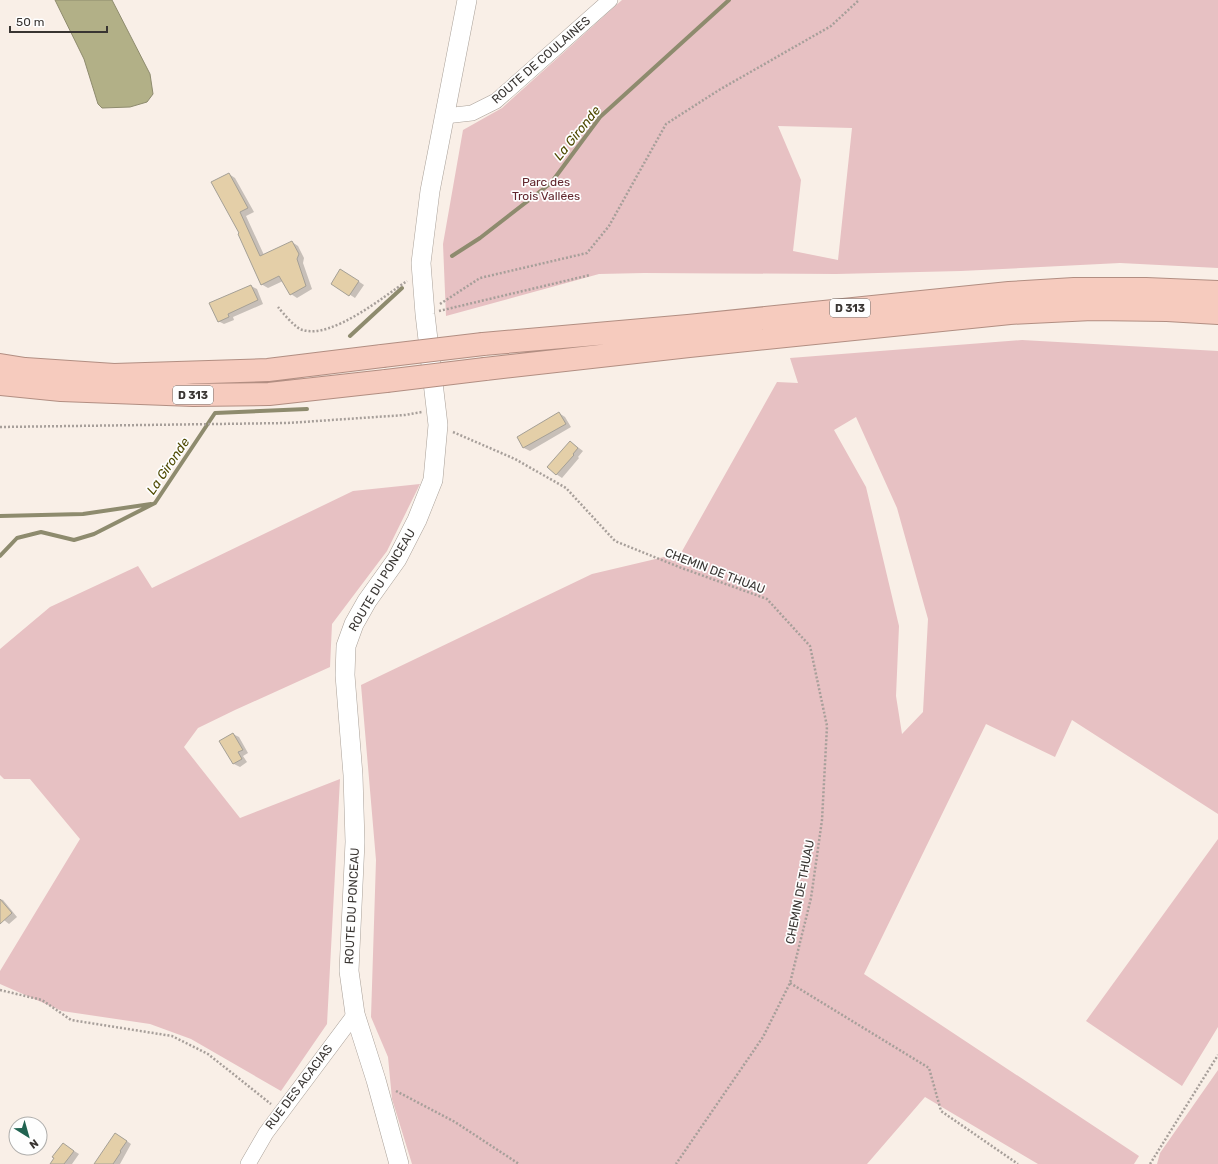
<svg xmlns="http://www.w3.org/2000/svg" width="1218" height="1164" viewBox="0 0 1218 1164" font-family="Rubik,sans-serif">
  <rect width="100%" height="100%" fill="#f9efe7"/>
  <!-- green -->
  <path fill="#e7c1c3" fill-rule="evenodd" d="M622,0h596v268l-98,-5 -159,8 -125,3 -192,-1 -45,1 -153,42 -3,-72 20,-114 39,-22zM778,126l74,2 -14,132 -45,-9 8,-71z
    M1022,340l196,11v463l-146,-94 -17,37 -69,-33 -122,250 275,182 -5,8h-96l-113,-67 -58,67h-455l-20,-65 -4,-42 -17,-40 5,-157 -15,-175 231,-111 89,-21 96,-171 21,1 -8,-25zM856,417l41,91 31,111 -5,93 -21,22 -6,-38 3,-70 -33,-139 -32,-57z
    M420,484l-33,67 -55,73 -2,43 -95,43 -37,18 -14,19 56,71 100,-39 -13,245 -46,67 -90,-52 -41,-15 -88,-13 -62,-27v-13l80,-132 -50,-60h-26l-4,-4v-126l50,-42 88,-41 14,22 201,-97z
    M1218,839v188l-36,59 -96,-65z
    M1218,1070v94h-61l3,-11z"/>
  <!-- water -->
  <path fill="#b2b087" stroke="#8e8b6e" d="M55,0h57l38,74 3,20 -6,8 -17,5 -28,1 -4,-4 -14,-45z"/>
  <!-- shadow -->
  <path fill="#0003" d="M229,174l6,4 19,34 -8,4 18,39 28,-13 6,4 6,12 -1,5 9,26 -15,9 -6,-4 -8,-13 -15,7 -7,-4 -21,-50z
    M346,273l18,12 -9,13 -23,-15z
    M251,286l6,3 6,15 -30,13 1,3 -10,4 -6,-3z
    M559,413l6,4 6,10 -41,24 -6,-3 -6,-11z
    M571,442l12,9 -5,6 1,1 -17,20 -6,-4z
    M233,734l6,3 9,16 -5,3 4,6 -7,5 -6,-3 -13,-23z
    M0,899l3,1 14,17 -8,7 -9,-7z
    M121,1137l10,7 -11,20h-25z
    M63,1144l16,10 -7,10h-21z"/>
  <g fill="none" stroke-linecap="round" stroke-linejoin="round">
    <!-- stream -->
    <path stroke="#8e8b6e" stroke-width="4" d="M452,256l28,-18 71,-55 49,-66 129,-117
      M350,336l52,-48
      M0,516l83,-2 68,-10
      M0,556l17,-18 24,-6 33,8 20,-6 61,-31 60,-90 92,-4"/>
  </g>
  <!-- building -->
  <path fill="#e4cfa8" stroke="#a5a096" d="M229,173l19,35 -8,4 20,44 32,-15 7,13 -2,5 9,27 -16,9 -11,-19 -18,9 -23,-51 1,-1 -28,-51z
    M340,269l19,12 -10,15 -18,-12z
    M251,285l7,15 -30,14 1,3 -11,5 -9,-19z
    M559,412l7,12 -43,24 -6,-11z
    M570,441l8,7 -5,6 1,1 -18,20 -9,-8z
    M233,733l10,17 -5,2 4,7 -9,5 -14,-23z
    M0,899l12,14 -12,11z
    M115,1133l12,8 -7,10 1,1 -8,12h-19z
    M63,1143l11,8 -10,13h-14l4,-6 -2,-1z"/>
  <g fill="none" stroke-linecap="round" stroke-linejoin="round">
    <!-- minor casing -->
    <g stroke="#aaa199" stroke-width="16">
      <path id="minor" d="M445,116l27,-3 24,-12 114,-101
        M248,1164l18,-31 89,-119"/>
    </g>
    <!-- tertiary casing -->
    <g stroke="#aaa199" stroke-width="20">
      <path id="tertiary" d="M399,1164l-23,-84 -21,-66 -6,-43 6,-129 -2,-67 -8,-100 1,-29 8,-22 13,-23 30,-42 20,-39 16,-40 5,-55 -13,-111 -4,-51 9,-72 37,-191"/>
    </g>
    <!-- trunk casing -->
    <g stroke="#b28e82" stroke-width="24">
      <path id="trunk" d="M483,344l205,-18 321,-33 65,-4h72l72,3
        M0,365l25,4 89,6 154,-5 114,-14
        M485,369l204,-23 321,-33 82,-4 75,1 51,3
        M0,384l61,6 132,5 76,-1 117,-13"/>
    </g>
    <!-- path -->
    <path stroke="#a79f9a" stroke-width="2.5" stroke-dasharray="2 2" stroke-linecap="butt" d="M440,304l40,-26 107,-25 22,-27 57,-102 53,-34 112,-64 28,-26
      M278,307c5,6 18,22 25,23 29,9 80,-33 104,-49
      M439,311l151,-36
      M0,427l288,-4 117,-8 17,-3
      M453,432l62,27 51,29 49,53 64,26 88,32 43,47 17,80 -5,94 -11,78 -21,85 -27,54 -87,127
      M790,983l139,85 12,43 77,53
      M0,990l42,10 29,20 101,16 36,18 63,50
      M396,1091l59,31 64,42
      M1150,1164l68,-109"/>
    <!-- minor -->
    <use href="#minor" stroke="#fff" stroke-width="15"/>
    <!-- tertiary -->
    <use href="#tertiary" stroke="#fff" stroke-width="19"/>
    <!-- trunk -->
    <use href="#trunk" stroke="#f6cbbe" stroke-width="22"/>
    <!-- trunk-bridge casing -->
    <g stroke="#b28e82" stroke-width="24" stroke-linecap="butt">
      <path id="trunk-bridge" d="M382,356l101,-12
        M386,381l99,-12"/>
    </g>
    <!-- trunk-bridge -->
    <use href="#trunk-bridge" stroke="#f6cbbe" stroke-width="22"/>
  </g>
  <g text-anchor="middle" dominant-baseline="central" stroke-width="3.5" stroke-linejoin="round" paint-order="stroke">
    <!-- shield labels -->
    <g fill="#fefefe" stroke="#74716f" stroke-width="1">
      <rect x="830" y="299" width="40" height="18" rx="3"/>
      <rect x="173" y="386" width="40" height="18" rx="3"/>
    </g>
    <g font-size="11" font-weight="bold" fill="#393532">
      <text x="850" y="308">D 313</text>
      <text x="193" y="395">D 313</text>
    </g>
    <!-- street labels -->
    <g font-size="12" fill="#393532" stroke="#fefefe">
      <text transform="translate(541 60) rotate(-41)">ROUTE DE COULAINES</text>
      <text transform="translate(715 571) rotate(21)">CHEMIN DE THUAU</text>
      <text transform="translate(382 580) rotate(-59)">ROUTE DU PONCEAU</text>
      <text transform="translate(800 892) rotate(-79)">CHEMIN DE THUAU</text>
      <text transform="translate(352 906) rotate(-87)">ROUTE DU PONCEAU</text>
      <text transform="translate(299 1087) rotate(-53)">RUE DES ACACIAS</text>
    </g>
    <!-- park labels -->
    <g font-size="12" fill="#61262d" stroke="#fefefe">
      <text x="546" y="182">Parc des<tspan x="546" dy="14">Trois Vallées</tspan></text>
    </g>
    <!-- water labels -->
    <g font-size="13" font-style="italic" fill="#4e4900" stroke="#fefefe">
      <text transform="translate(577 133) rotate(-51)">La Gironde</text>
      <text transform="translate(168 466) rotate(-56)">La Gironde</text>
    </g>
  </g>
  <!-- north arrow -->
  <g transform="translate(28 1136) rotate(143)"><circle r="19" fill="#fefefe" stroke="#afaeac"/>
  <path d="M0-3L7 15L0 10L-7 15Z" fill="#216351"/>
  <text y="-6" font-size="11" font-weight="bold" text-anchor="middle" fill="#393532">N</text>
  </g>
  <!-- scale -->
  <path d="M10 26v6h97v-6" fill="none" stroke="#393532" stroke-width="2"/>
  <text x="16" y="26" font-size="12" fill="#393532" stroke="#fefefe" stroke-width="3" paint-order="stroke">50 m</text>
</svg>
